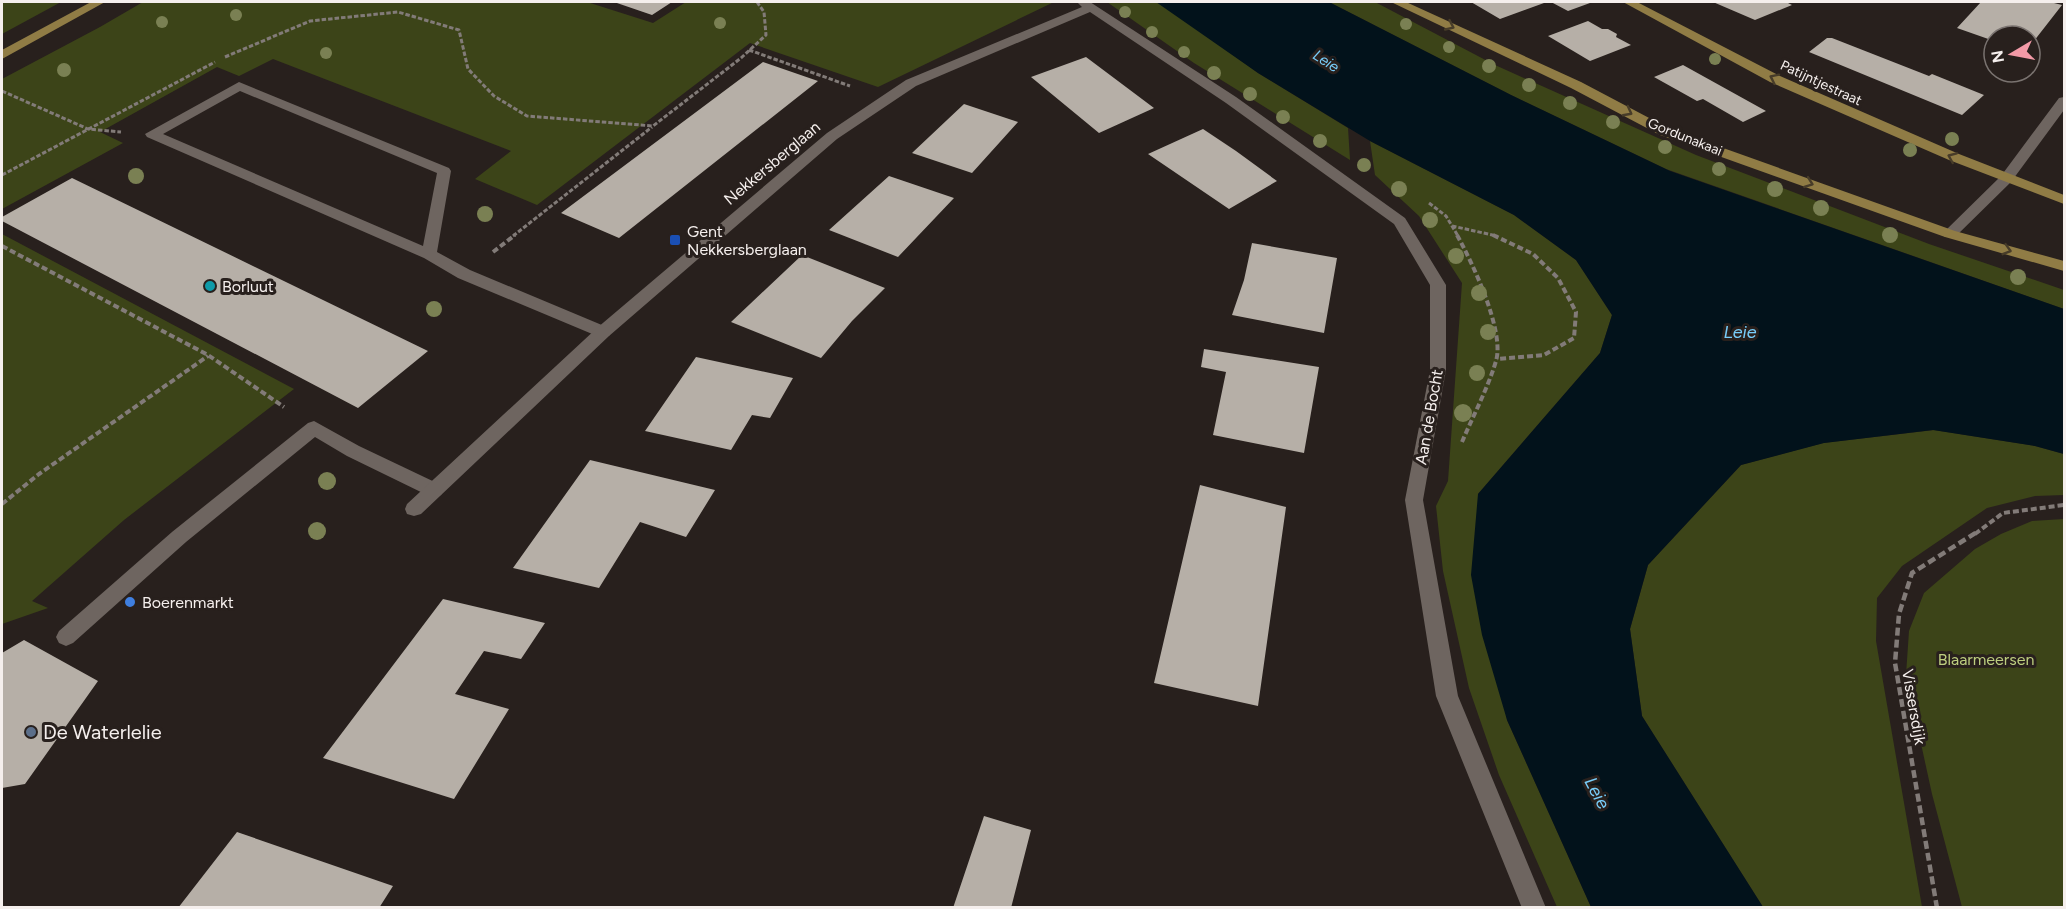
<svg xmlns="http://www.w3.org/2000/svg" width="2066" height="909" viewBox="0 0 2066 909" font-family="Figtree,sans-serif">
  <rect width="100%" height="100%" fill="#28201d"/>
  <!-- green -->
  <path fill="#3c4418" d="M2,2h59l-59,32z
    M143,2h444l66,21 33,-21h368l-176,85 -128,-44 -213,162 -62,-26 36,-28 -238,-92 -34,17 -22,-9 -117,65 23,11 -121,66v-130l98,-52z
    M1107,2h53l98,71 90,55 2,32 -156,-97z
    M1329,2h46l120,63 201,90 233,89 135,46v19l-398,-140 -155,-74z
    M1370,141l144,74 62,45 36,55 -12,38 -122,141 29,226 84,187h-34l-58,-132 -30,-87 -26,-117 -7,-65 12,-25 14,-198 -43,-67 -44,-41z
    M2,234l292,155 -170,131 -92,81 16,7 -46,16z
    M1934,430l101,16 29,8v41l-29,1 -48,12 -85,58 -25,32 -1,43 46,266h-159l-121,-191 -12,-87 18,-64 93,-100 82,-22z
    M2064,519v388h-102l-30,-113 -26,-119 3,-44 15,-38 51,-44 26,-15 31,-13z"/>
  <!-- water -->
  <path fill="#02121b" d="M1156,2h173l182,93 159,76 394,138v145l-29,-8 -102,-16 -109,13 -83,22 -93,100 -18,64 12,87 121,191h-172l-84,-187 -25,-85 -11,-60 7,-81 122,-141 12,-38 -36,-55 -62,-45 -144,-74 -112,-68z"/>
  <!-- building -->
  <path fill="#b6afa7" d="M614,2h58l-20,13z
    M1471,2h70l3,1 -44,16z
    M1551,2h37l2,1 -22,8z
    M1713,2h73l6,3 -37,15z
    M1981,2h69l12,3 -32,41v-10h-36v5l-37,-13z
    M1588,21l14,8h6l9,5 -1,3 15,8 -41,16 -42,-25z
    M1827,38h5l97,38 3,-2 52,21 -22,20 -153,-63z
    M1086,57l68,51 -55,25 -68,-56z
    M763,62l55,19 -199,157 -58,-25z
    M1683,65l83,46 -23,11 -40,-23 -6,2 -43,-24z
    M964,104l54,18 -46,51 -60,-20z
    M1203,129l33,22 41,30 -48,28 -81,-55z
    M889,176l65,22 -56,59 -69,-27z
    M72,178l356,173 -70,57 -356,-187v-4z
    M1252,243l85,15 -13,75 -92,-18 12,-35z
    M802,255l83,33 -33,33 -31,37 -90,-36z
    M1204,349l115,18 -15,86 -91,-18 13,-63 -25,-5z
    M696,357l97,21 -23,40 -18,-3 -21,35 -86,-19z
    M590,460l125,30 -29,47 -46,-15 -41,66 -86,-20z
    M1200,485l86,22 -28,199 -104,-23z
    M443,599l102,24 -24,36 -37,-8 -29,43 54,15 -55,90 -131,-41z
    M24,640l74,41 -73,103 -23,4v-135z
    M984,816l47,14 -20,78h-58z
    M237,832l156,54 -14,22h-201z"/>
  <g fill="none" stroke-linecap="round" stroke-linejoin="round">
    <!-- path-far2 -->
    <path stroke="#827b78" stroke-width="3" stroke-dasharray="4.5 2" stroke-linecap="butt" d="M749,50l101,36
      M225,57l85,-36 88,-9 61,18 9,39 26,27 33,20 126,10 88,-68 25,-23 -2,-23 -7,-10
      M2,91l86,38 33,3
      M2,175l213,-113
      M1429,203l17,13 12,20
      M1452,226l45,10
      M513,236l139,-109"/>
    <!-- path-far1 -->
    <path stroke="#827b78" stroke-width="4" stroke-dasharray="6 3" stroke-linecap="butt" d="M1457,235c15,27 48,96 39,126 -8,27 -23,55 -34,81
      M1493,235l40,19 25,24 18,34 -2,26 -30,17 -47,4
      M2,246l206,109 76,52
      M493,252l22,-17
      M2,504l37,-30 169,-118
      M1975,534l28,-21 61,-8"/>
    <!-- path -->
    <path stroke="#827b78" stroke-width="4.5" stroke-dasharray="8 4" stroke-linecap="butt" d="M1937,908l-42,-245 4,-49 13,-41 65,-41"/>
    <!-- lane -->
    <path fill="#6e6560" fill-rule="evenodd" d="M239,82l210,86 2,3 -14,81 33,18 139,58 2,4 -2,4h-12l-139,-58 -34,-20 -277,-121 -2,-3zM240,91l197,82 -14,73 -260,-112z
      M314,421l45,25 82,39 2,5 -2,5 -7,2 -7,-2 -80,-39 -32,-19 -129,105 -113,101 -7,3 -7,-3 -3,-6 3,-6 113,-99 136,-109z"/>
    <!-- street -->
    <path fill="#6e6560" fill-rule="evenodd" d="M1077,2h13l146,95 169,121 41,67v85l-23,130 35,196 88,212h-24l-86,-212 -31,-196 25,-130v-85l-36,-61 -168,-121 -136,-91 -174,74 -79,53 -228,197 -188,178 -7,2 -7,-2 -2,-5 2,-5 190,-176 230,-195 79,-53 176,-73z
      M2064,97v13l-53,72 -56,55h-10l-3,-3 3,-3 56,-55 58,-78z"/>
    <!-- secondary -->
    <path fill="#907c45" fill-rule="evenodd" d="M91,2h14l-103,57v-9z
      M1391,2h15l175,80 89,47 285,102 109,30v10l-119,-34 -285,-102 -89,-47z
      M1623,2h14l143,74 179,78 105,41v9l-115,-44 -179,-78z"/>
  </g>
  <!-- trees -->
  <g fill="#7a8053">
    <circle cx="1125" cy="12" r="6"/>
    <circle cx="236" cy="15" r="6"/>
    <circle cx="162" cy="22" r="6"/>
    <circle cx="720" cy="23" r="6"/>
    <circle cx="1406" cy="24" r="6"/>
    <circle cx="1152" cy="32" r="6"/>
    <circle cx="1449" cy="47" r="6"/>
    <circle cx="1184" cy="52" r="6"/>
    <circle cx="326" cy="53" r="6"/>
    <circle cx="1715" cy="59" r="6"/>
    <circle cx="1489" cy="66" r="7"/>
    <circle cx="64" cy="70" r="7"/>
    <circle cx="1214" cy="73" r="7"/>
    <circle cx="1529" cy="85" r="7"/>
    <circle cx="1250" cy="94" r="7"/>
    <circle cx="1570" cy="103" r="7"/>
    <circle cx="1283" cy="117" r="7"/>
    <circle cx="1613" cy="122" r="7"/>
    <circle cx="1952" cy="139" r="7"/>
    <circle cx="1320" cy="141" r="7"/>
    <circle cx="1665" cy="147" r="7"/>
    <circle cx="1910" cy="150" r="7"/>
    <circle cx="1364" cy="165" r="7"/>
    <circle cx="1719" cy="169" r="7"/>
    <circle cx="136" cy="176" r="8"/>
    <circle cx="1399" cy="189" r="8"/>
    <circle cx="1775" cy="189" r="8"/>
    <circle cx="1821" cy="208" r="8"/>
    <circle cx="485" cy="214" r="8"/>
    <circle cx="1430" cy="220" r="8"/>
    <circle cx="1890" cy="235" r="8"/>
    <circle cx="1456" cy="256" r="8"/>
    <circle cx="2018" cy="277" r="8"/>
    <circle cx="1479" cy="293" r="8"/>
    <circle cx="434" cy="309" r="8"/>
    <circle cx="1488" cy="332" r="8"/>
    <circle cx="1477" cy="373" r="8"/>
    <circle cx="1463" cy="413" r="9"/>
    <circle cx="327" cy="481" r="9"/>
    <circle cx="317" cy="531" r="9"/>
  </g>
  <!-- one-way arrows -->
  <defs><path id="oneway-chevron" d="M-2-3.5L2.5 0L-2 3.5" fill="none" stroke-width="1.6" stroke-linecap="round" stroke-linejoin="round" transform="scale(1.5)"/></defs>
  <g stroke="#473c29">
    <use href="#oneway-chevron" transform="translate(1450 26) rotate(25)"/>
    <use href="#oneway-chevron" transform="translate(1774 78) rotate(-154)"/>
    <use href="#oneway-chevron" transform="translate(1628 112) rotate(28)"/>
    <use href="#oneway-chevron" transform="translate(1952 157) rotate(-157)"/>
    <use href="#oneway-chevron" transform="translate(1809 183) rotate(20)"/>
    <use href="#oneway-chevron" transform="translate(2007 250) rotate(16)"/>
  </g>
  <!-- markers -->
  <rect fill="#1a4fb4" stroke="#28201d" stroke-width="2" x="669" y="234" width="12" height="12" rx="3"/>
  <circle fill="#0f9aa8" stroke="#28201d" stroke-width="2" cx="210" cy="286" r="6"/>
  <circle fill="#3f7fe0" stroke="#28201d" stroke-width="2" cx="130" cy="602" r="6"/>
  <circle fill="#5c6f8a" stroke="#28201d" stroke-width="2" cx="31" cy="732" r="6"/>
  <g text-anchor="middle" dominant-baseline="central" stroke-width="6" stroke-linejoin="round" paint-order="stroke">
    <!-- far-street labels -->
    <g font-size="14" fill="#f5efed" stroke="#28201d">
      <text transform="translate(1821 83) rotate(25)">Patijntjestraat</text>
      <text transform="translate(1685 137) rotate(22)">Gordunakaai</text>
    </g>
    <!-- far-water labels -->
    <g font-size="15" font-style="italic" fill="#78cdfa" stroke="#28201d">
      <text transform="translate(1326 61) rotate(33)">Leie</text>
    </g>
    <!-- street labels -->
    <g font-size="16" fill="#f5efed" stroke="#28201d">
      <text transform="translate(772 163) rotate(-40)">Nekkersberglaan</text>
      <text transform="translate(1429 417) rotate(-80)">Aan de Bocht</text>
      <text transform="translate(1914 707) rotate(80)">Vissersdijk</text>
    </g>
    <!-- poi labels -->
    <g font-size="16" fill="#f5efed" stroke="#28201d" text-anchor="start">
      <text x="687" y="231">Gent<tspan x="687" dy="18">Nekkersberglaan</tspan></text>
      <text x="222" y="286">Borluut</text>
      <text x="142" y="602">Boerenmarkt</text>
    </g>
    <!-- park labels -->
    <g font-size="16" fill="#bdce7f" stroke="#28201d">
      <text x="1986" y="659">Blaarmeersen</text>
    </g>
    <!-- water labels -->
    <g font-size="18" font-style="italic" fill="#78cdfa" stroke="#28201d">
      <text x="1740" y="332">Leie</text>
      <text transform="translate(1597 793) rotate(62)">Leie</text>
    </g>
    <!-- near-poi labels -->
    <g font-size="20" fill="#f5efed" stroke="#28201d" text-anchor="start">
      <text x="43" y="732">De Waterlelie</text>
    </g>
  </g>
  <!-- border -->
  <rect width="2066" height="909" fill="none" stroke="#f5efed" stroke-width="6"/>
  <!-- north arrow -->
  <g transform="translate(2012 54) rotate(260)"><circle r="28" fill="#28201d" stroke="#7a7370" stroke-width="1.5"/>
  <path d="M0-4.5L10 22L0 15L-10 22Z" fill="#f39aa7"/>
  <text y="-9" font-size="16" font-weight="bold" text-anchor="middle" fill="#f5efed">N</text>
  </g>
</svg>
